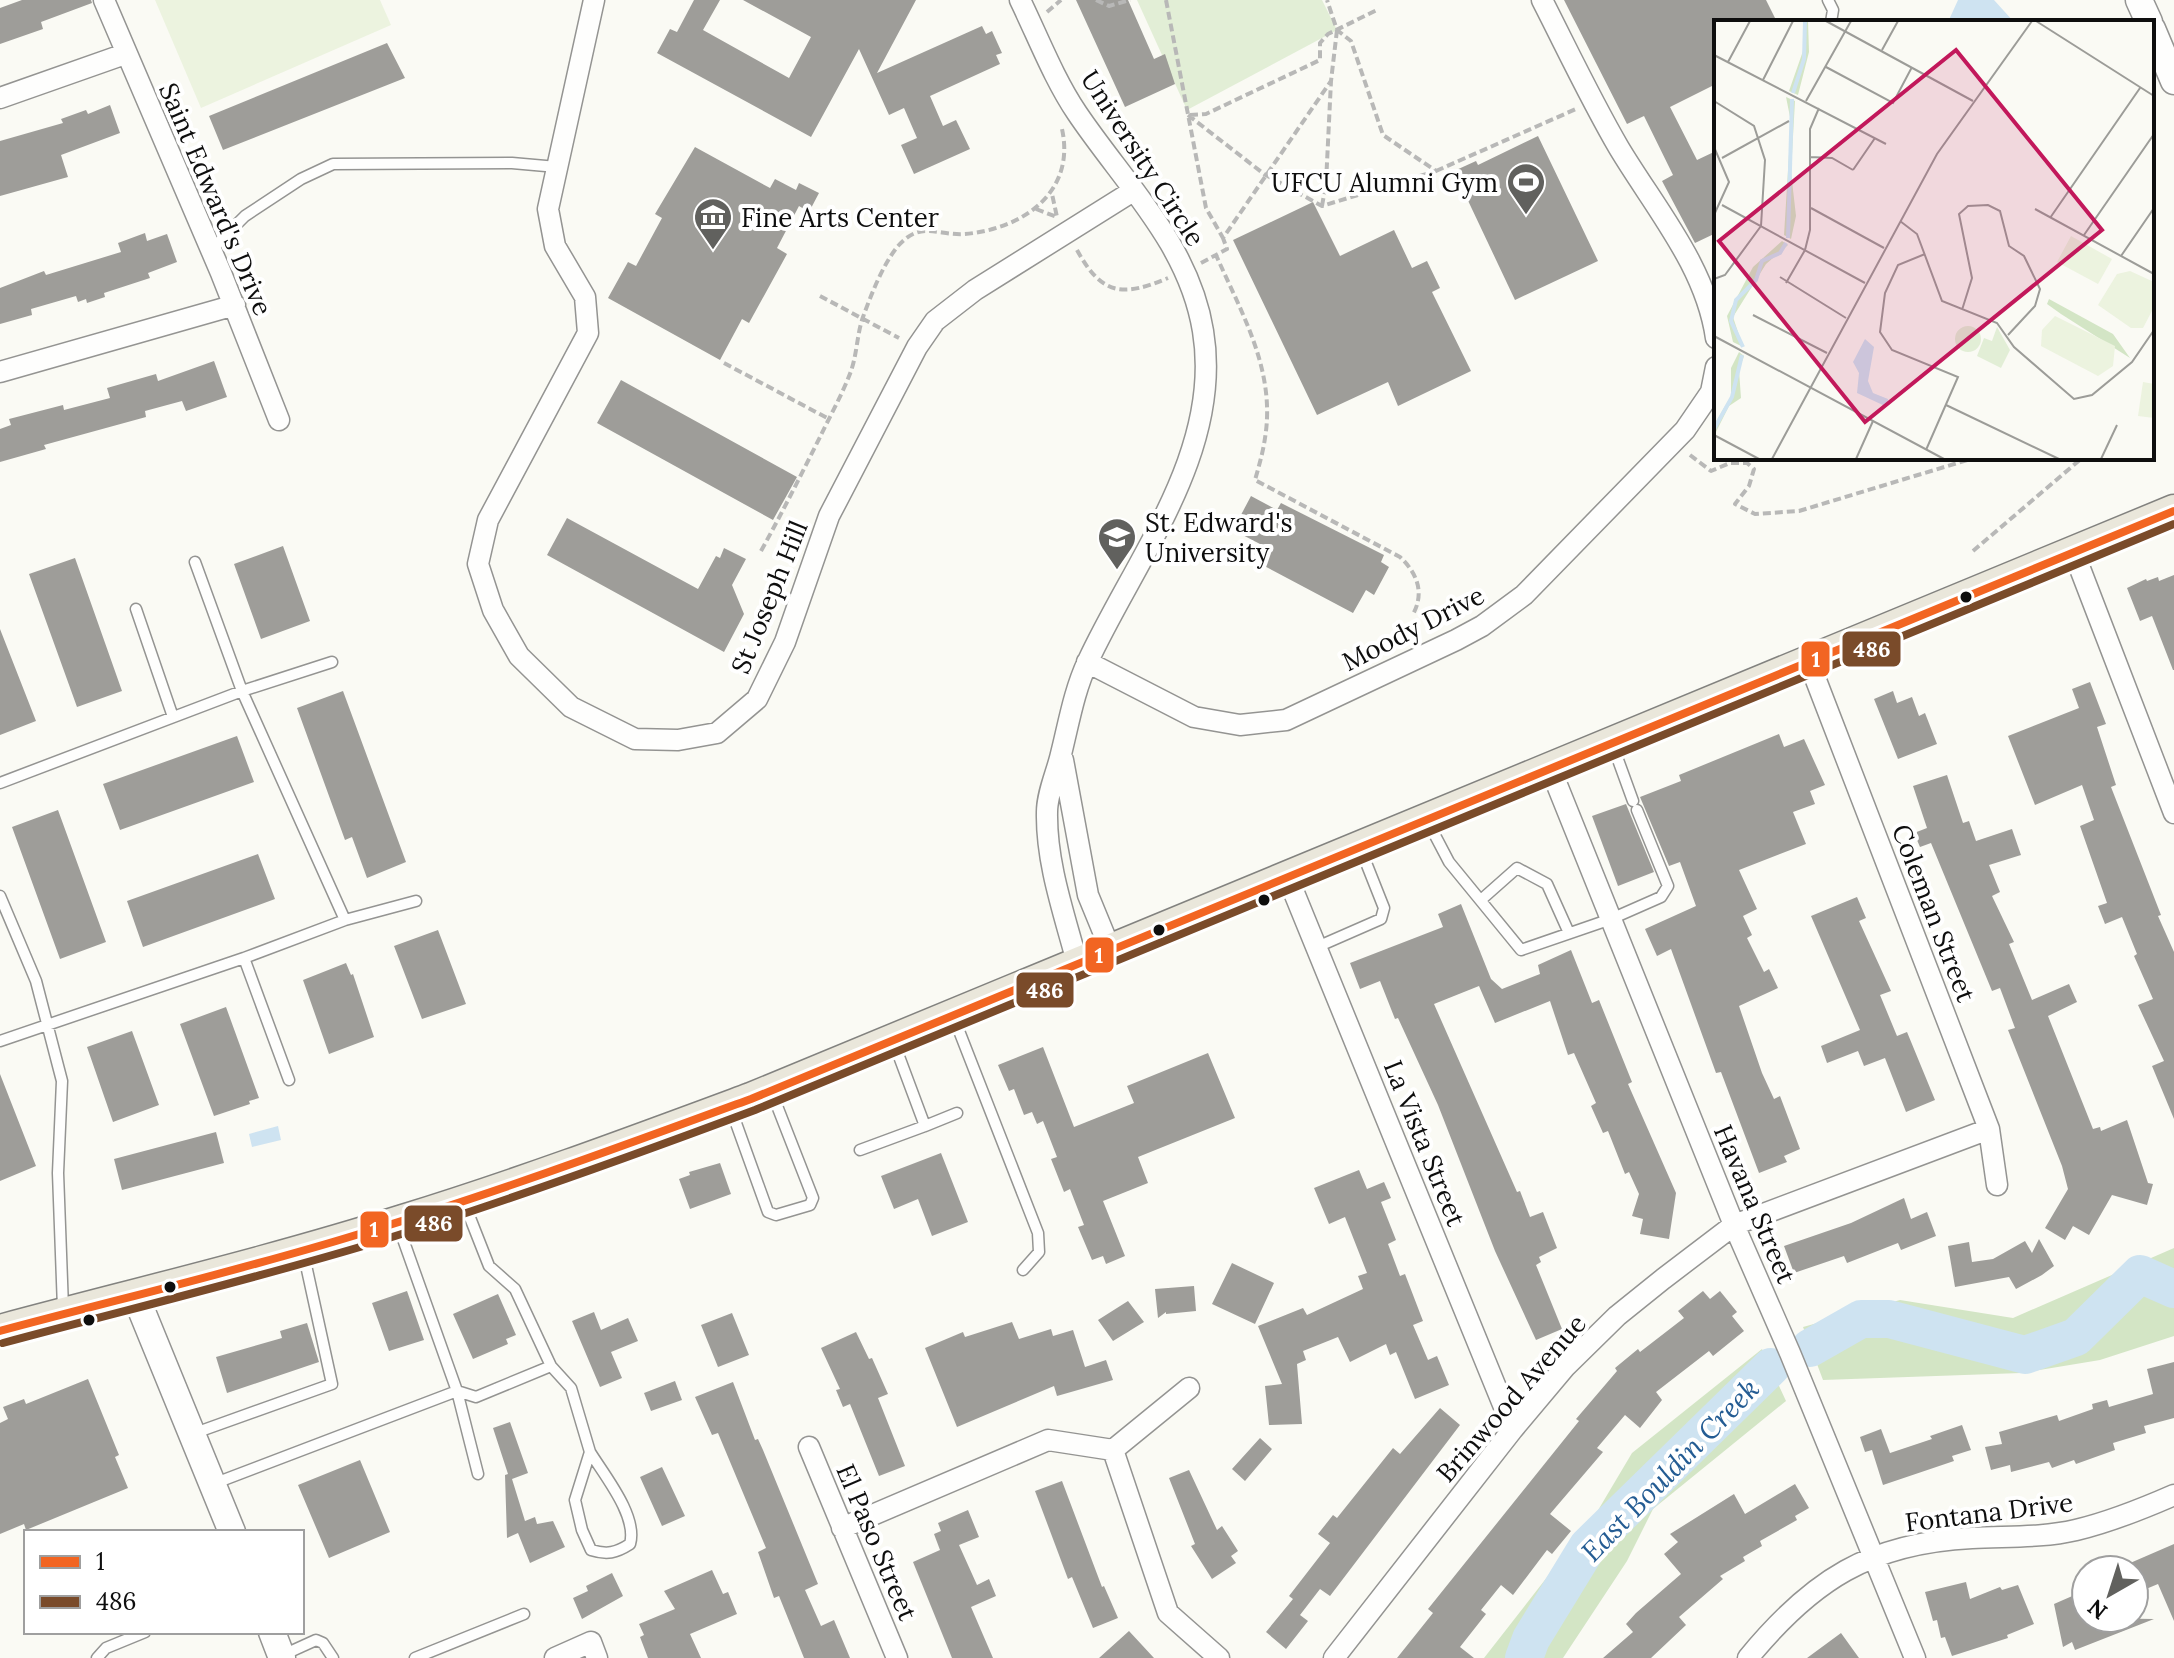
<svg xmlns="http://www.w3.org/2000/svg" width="2174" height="1658" viewBox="0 0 2174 1658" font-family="Lora,serif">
  <rect width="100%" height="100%" fill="#fafaf4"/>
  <!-- green -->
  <path fill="#e2eed6" d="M1137,0h185l15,30 -150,80z"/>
  <!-- forest -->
  <path fill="#d3e5c5" d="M2174,1248v88l-74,24 -79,13 -198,7 -20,-53 97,-27 113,18z
    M1762,1349l24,52 -133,108 -26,52 -64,97h-79l110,-141 38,-64z"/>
  <!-- pitch -->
  <path fill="#ecf3df" d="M155,0h225l11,25 -190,83z"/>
  <!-- water -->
  <path fill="#cee3f1" d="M1958,0h36l20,22h-66z
    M278,1126l3,14 -29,7 -3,-13z"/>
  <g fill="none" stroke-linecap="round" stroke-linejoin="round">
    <!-- river -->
    <path stroke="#cee3f1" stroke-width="38" d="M1810,1348l51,-29h28l136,36 51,-18 64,-63 34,15
      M1524,1658l7,-19 57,-93 183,-179"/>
  </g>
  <!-- building -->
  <path fill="#9e9d99" d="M22,0h69l1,3 -51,19 2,7 -43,15v-36z
    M694,0h26l-17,30 86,48 22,-41 -68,-37h173l-39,73 105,-47 4,8 6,-3 10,22 -6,2 4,9 -70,32 13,30 13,-6 14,29 -56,25 -13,-29 16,-7 -13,-30 -15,7 -30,-66 -48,88 -154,-84 13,-24 7,3z
    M1076,0h52l26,59 11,-5 10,30 -50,23z
    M1564,0h202l11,22h-61v62l-46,23 27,53 19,-9v82l-21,10 -33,-62 11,-6 -29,-59 -17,8z
    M387,43l18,35 -182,72 -14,-34z
    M110,105l10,28 -59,22 7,22 -68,19v-55l63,-18 -2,-4 25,-9 2,4z
    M1538,136l60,125 -83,39 -61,-129 22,-10 2,4z
    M695,147l75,41 5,-9 21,11 3,-7 20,10 -10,19 -10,-6 -22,42 10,6 -38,69 -7,-4 -22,41 -112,-62 20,-36 8,4 26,-48 -7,-4z
    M1313,202l27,54 54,-26 18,38 15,-7 13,27 -8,4 39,79 -73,35 -10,-24 -71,33 -84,-175z
    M145,233l2,8 20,-7 10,28 -29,11 2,5 -46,15 1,4 -18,6 -1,-4 -8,3 -2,-6 -45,13 1,6 -32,9v-36l44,-17 2,4 75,-23 -3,-9z
    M214,361l13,36 -41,14 -4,-10 -37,10 1,6 -102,28 2,4 -46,13v-33l11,-4 -2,-6 54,-14 1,5 46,-12 -3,-10 49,-14 2,7z
    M621,380l176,97 -24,43 -176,-97z
    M1251,496l26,14 4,-7 103,52 -3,7 8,5 -15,28 -8,-5 -13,23 -102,-54 9,-15 -27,-14z
    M567,518l131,71 18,-33 4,2 4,-10 22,11 -14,26 12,29 -20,38 -177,-97z
    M283,546l27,75 -49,18 -27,-75z
    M75,558l47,133 -45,16 -48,-133z
    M2174,575v95h-1l-21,-54 -12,5 -13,-33 19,-9 1,2 11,-4 1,4z
    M0,629l36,92 -36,14z
    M2090,682l16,42 -9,3 19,58 -5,2 50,128 -3,1 16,36v167l-22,-53 12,-5 -26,-56 15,-6 -19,-43 3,-2 -15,-37 -17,7 -7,-18 9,-3 -27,-77 14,-6 -12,-35 -47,20 -27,-69 71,-28 -7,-19z
    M343,691l63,171 -39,16 -15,-41 -7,3 -48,-132z
    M1893,691l4,12 15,-6 7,19 6,-3 12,31 -39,15 -24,-60z
    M1779,734l5,13 20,-8 21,46 -15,6 5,13 -22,8 13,32 -67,26 18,39 -14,7 9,19 -5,3 17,34 5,-3 9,19 -39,18 23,67 12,26 6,-3 20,53 -16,7 3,6 -28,11 -38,-101 -5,1 -45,-124 -14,7 -12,-27 51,-23 -16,-44 -11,4 -29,-69 41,-16 -2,-6z
    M237,736l17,46 -134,48 -17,-46z
    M1947,775l16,48 6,-2 7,20 36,-12 9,26 -32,10 11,27 -8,4 22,46 -5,2 23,56 37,-16 8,18 -29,14 45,113 7,-2 1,4 26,-11 21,63 5,1 -6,21 -35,-10 -23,40 -16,-9 -8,14 -20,-12 23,-39 -6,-23 -54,-136 7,-2 -15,-40 -8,3 -61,-148 -11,4 -6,-14 13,-5 -14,-42z
    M1626,804l28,68 -36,14 -26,-70z
    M58,810l48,132 -46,17 -48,-132z
    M258,854l17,45 -132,48 -16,-46z
    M1857,897l9,21 -7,3 32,70 -11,4 17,41 10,-4 28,68 -29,12 -21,-54 -21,8 -6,-15 -31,12 -6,-17 39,-16 -49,-114z
    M1461,904l30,75 11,10 38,-15 -2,-9 33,-15 21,53 7,-3 33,82 -4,2 48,109 -7,46 -29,-5 3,-15 -11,-3 7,-22 -10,-22 -4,2 -17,-43 -5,2 -12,-27 5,-3 -22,-50 -6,2 -18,-54 -55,22 -16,-37 -45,18 83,188 3,-1 10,26 13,-5 14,36 -18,9 2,5 -5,3 26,64 -26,11 -41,-89 -57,-146 -40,-87 -3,1 -15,-38 -20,8 -10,-26 93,-36 -5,-13z
    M438,930l28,74 -44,15 -28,-73z
    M346,963l5,12 2,-1 21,63 -45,17 -26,-74z
    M226,1007l33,91 -10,3 1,3 -36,12 -34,-92z
    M132,1031l27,74 -46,17 -26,-75z
    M1043,1047l31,80 60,-24 -7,-17 81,-33 27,65 -97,39 10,26 -45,18 22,55 -19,8 -3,-8 -11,4 -14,-33 6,-2 -14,-36 -6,3 -13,-33 6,-2 -14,-36 -6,3 -5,-12 -8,3 -10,-26 -5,2 -11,-26z
    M0,1074l36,92 -36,15z
    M216,1132l8,31 -102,27 -8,-31z
    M941,1153l27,69 -36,14 -14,-37 -24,10 -13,-33z
    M720,1163l11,31 -41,15 -11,-30 11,-4 -1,-3z
    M1359,1170l8,19 17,-7 7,16 -10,4 15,38 -8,4 12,32 5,-2 18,47 -10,4 15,35 9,-4 12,29 -34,14 -19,-47 -6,3 -4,-11 -36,18 -12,-25 -35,14 3,9 -9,4 5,60 -33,1 -4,-39 17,-2 -24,-58 45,-18 4,7 56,-26 -5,-13 9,-3 -22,-56 -16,7 -15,-36z
    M1904,1198l7,21 16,-7 9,24 -35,14 -3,-7 -51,20 -3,-7 -50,17 -10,-27 67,-23z
    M2039,1239l15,27 -12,9 -26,14 -7,-12 -54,10 -7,-41 21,-4 3,20 21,-3 32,-18 7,12z
    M1232,1263l42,20 -19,41 -43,-20z
    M1194,1286l2,25 -30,3v-2l-8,6 -3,-29z
    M407,1291l17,49 -35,11 -17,-48z
    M1703,1291l7,8 10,-8 17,21 -5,4 12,15 -31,25 -4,-5 -53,41 6,8 -22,28 -15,-13 -28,33 6,4 -53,62 21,17 -19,23 -5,-4 -34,45 -12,-10 -20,25 5,4 -26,33 14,11h-77l36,-45 -5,-4 151,-188 -3,-2 41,-48 -2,-3 23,-19 2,3 44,-34 -6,-7z
    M498,1294l18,41 -10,4 2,5 -35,15 -20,-45z
    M1128,1301l16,21 -31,19 -15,-21z
    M594,1312l7,18 27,-12 10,23 -27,11 11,26 -22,9 -28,-66z
    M732,1313l17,42 -31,12 -17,-42z
    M1012,1322l7,17 32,-10 2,7 20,-6 12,37 21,-7 7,20 -56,16 -3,-10 -97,41 -32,-79 38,-16 2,5z
    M307,1323l12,39 -92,31 -11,-36 66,-19 -2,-7z
    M856,1332l13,27 3,-1 16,36 -10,4 27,68 -26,10 -29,-72 -7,3 -7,-17 4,-1 -19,-41z
    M2174,1362v56l-30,8 2,7 -33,10 2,7 -39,14 -2,-4 -22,8 -3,-6 -38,10 -1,-7 -19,5 -6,-23 17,-3 -3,-12 58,-17 2,6 34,-12 -1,-5 15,-4 2,7 44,-13 -6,-25z
    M88,1379l31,76 -4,2 13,31 -102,42 -2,-6 -24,10v-111l8,-4 -5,-12 21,-8 2,5z
    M675,1381l7,19 -31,11 -7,-18z
    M733,1382l22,58 3,-1 5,11 55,134 -13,6 16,36 13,-6 16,38h-46l-25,-62 -5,2 -16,-46 8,-4 -48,-115 -6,2 -17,-38z
    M1440,1408l20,17 -130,171 -10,-7 -20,26 8,6 -22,28 -20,-17 27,-33 -4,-3 41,-53 -12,-9 15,-19 4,3 56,-70 7,6z
    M510,1422l18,51 -16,6 13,42 10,-4 2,7 16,-3 12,26 -35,16 -12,-30 -11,5 -2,-63 3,-1 -15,-46z
    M1962,1425l9,25 -19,6 2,5 -71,24 -11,-35 -7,2 -5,-15 21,-8 9,24 42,-14 -2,-3z
    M1260,1438l12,11 -27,32 -13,-12z
    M360,1460l30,72 -61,26 -31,-73z
    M662,1467l23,49 -23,10 -22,-49z
    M1189,1470l28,60 5,-4 16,25 -7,5 5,7 -24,16 -21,-33 4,-2 -26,-66z
    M1062,1481l40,106 2,-1 14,32 -25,10 -21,-51 -4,2 -33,-88z
    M1795,1484l14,24 -14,8 2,4 -37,21 2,5 -19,11 2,4 -25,15 3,3 -44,38 7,8 -35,33h-48l30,-26 -7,-8 10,-11 45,-39 -17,-20 14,-12 -8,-8 64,-40 11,20z
    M968,1510l11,27 -20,8 18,40 12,-6 7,17 -25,11 22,51h-41l-39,-96 27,-12 -6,-16 7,-3 -3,-8z
    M2174,1544v77l-16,-37 -24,10v-24h-20z
    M712,1570l11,24 5,-2 9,22 -47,20 11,24h-53l-8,-21 4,-2 -5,-11 36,-15 -11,-18z
    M612,1573l11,23 -41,23 -9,-21 15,-7 -2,-5z
    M1966,1582l4,17 30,-12 2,3 16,-5 16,39 -27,11 1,3 -56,18 -7,-19 -4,1 -4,-18 -4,1 -8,-29z
    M2086,1590v28l68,1 -79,31 -3,-8 -9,5 -9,-43z
    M1129,1631l25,27h-55z
    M1841,1633l18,25h-52z"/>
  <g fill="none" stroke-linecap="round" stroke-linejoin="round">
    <!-- service casing -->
    <g stroke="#949492" stroke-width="13">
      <path id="service" d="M1828,0l5,10 -2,12
        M211,250l34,-34 56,-37 32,-15 179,-1 45,4
        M136,609l37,108
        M1613,746l20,55
        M0,783l242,-92 -47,-129
        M1428,822l21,40 72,88 90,-31 50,-22 7,-11 -31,-76
        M0,896l36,85 26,100 -4,92 5,135
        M1482,899l35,-31 30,16 22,49
        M345,920l71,-19
        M1317,947l64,-28 3,-11 -23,-58
        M244,958l45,122
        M954,1018l84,215 1,19 -16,18
        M0,1041l244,-83 101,-38 -103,-229 90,-29
        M732,1112l36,100 8,3 34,-10 3,-7 -41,-105
        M925,1126l32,-13
        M860,1150l65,-24 -31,-83
        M465,1205l24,61 26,23 36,77 -75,31 -19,-6 21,83
        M551,1366l20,22 19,64 -15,48 7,30 9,20c16,5 25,3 39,-6 8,-28 -26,-69 -40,-92
        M195,1433l137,-49 -28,-128
        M213,1484l244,-93 -59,-166
        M283,1655l33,-15 7,3 10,15
        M97,1658l9,-10 39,-16
        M415,1658l109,-44"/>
    </g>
    <!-- minor casing -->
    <g stroke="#949492" stroke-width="23">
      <path id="minor" d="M104,0l117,273 58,147
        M594,0l-46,209 7,37 30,51 3,36 -100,187 -10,44 15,46 26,46 52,51 64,32 43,1 39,-7 40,-34 28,-57 44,-126 88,-169 18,-26 40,-31 158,-99
        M1020,0c18,37 34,79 57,113 47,70 112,131 126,218 20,120 -67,227 -115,330 -14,30 -19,61 -27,93 -4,18 -14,39 -14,58 -1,52 18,104 31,154
        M1542,0c25,49 49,100 77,148 36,60 87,119 97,190
        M0,98l125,-44
        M0,372l235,-67
        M2074,553l100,260
        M1087,662l107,55 46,8 46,-5 170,-80 26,-14 42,-31 161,-165 26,-38 5,-25
        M1809,662l180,467 8,56
        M1063,760l25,135 23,56
        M1551,770l183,455 56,128 125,305
        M1288,878l225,551
        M809,1447l88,211
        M1113,1450l55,163 51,45
        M1113,1450l76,-62
        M842,1528l206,-88 65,10
        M555,1658l36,-16 6,16
        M1334,1658l179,-229 52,-62 52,-51 46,-37 71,-54 255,-96
        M1748,1658c64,-78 122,-115 224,-120 34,-2 70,0 104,-8 34,-8 66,-21 98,-35"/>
    </g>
    <!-- tertiary casing -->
    <g stroke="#949492" stroke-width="29">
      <path id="tertiary" d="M2139,0l10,22
        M2152,29l22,52
        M136,1297l96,235
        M272,1632l10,26"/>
    </g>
    <!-- primary casing -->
    <g stroke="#82827f" stroke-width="35">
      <path id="primary" d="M0,1331c134,-36 270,-68 403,-110 117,-36 232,-79 348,-122l1423,-588"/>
    </g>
    <!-- path -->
    <path stroke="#b8b8b7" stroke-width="4" stroke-dasharray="8 4" stroke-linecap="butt" d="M1096,0l13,6 21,-6
      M1166,0l40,208 17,30
      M1047,12l14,-12
      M1337,30l-6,51 -108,157 4,11 -11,6c26,59 60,116 49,183 -2,14 -6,28 -10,42l145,77c18,17 25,37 12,59
      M1188,115l76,59 58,32 114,-35 -53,-36 -32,-94 -14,-11 -10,-30
      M1190,115l16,-1 114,-54v-17l8,-9 51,-25
      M1436,171l140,-62
      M1322,206l4,-23 5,-102
      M1036,209l21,8 -5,-23
      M1077,250c25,46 46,47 91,28
      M1201,263l15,-8
      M820,296l79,42
      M724,363l105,56
      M1690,455l21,16 19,-8h17l7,6 -5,17 -14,18 20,10 44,-3 175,-53
      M761,551c21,-38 40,-76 59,-114 10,-21 23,-44 31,-66 6,-17 6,-37 12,-54 8,-22 20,-53 35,-71 23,-26 40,-10 67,-12 58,-5 111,-42 97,-105
      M1973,551l109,-93"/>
    <!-- service -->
    <use href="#service" stroke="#fefefd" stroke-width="10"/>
    <!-- minor -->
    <use href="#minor" stroke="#fefefd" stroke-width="20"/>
    <!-- tertiary -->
    <use href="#tertiary" stroke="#fefefd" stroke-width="26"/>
    <!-- primary -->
    <use href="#primary" stroke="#eae7db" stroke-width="32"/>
    <!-- bus-1 casing -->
    <g stroke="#fff" stroke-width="14">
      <path id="bus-1" d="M0,1331c119,-32 239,-60 356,-96 134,-40 264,-88 395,-136l1423,-588"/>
    </g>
    <!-- bus-2 casing -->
    <g stroke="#fff" stroke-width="14">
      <path id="bus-2" d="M3,1343c119,-32 239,-61 357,-96 134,-41 264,-88 395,-137l1419,-586"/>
    </g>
    <!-- bus-1 -->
    <use href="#bus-1" stroke="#f26522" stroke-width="8"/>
    <!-- bus-2 -->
    <use href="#bus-2" stroke="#7a4b2a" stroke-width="8"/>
  </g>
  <!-- icons -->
  <defs>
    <g id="stadium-pin" transform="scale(2)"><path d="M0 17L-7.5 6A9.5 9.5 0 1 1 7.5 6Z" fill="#61615e" stroke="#fff"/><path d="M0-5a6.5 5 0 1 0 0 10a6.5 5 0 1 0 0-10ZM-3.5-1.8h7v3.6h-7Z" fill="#fff"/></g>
    <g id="museum-pin" transform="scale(2)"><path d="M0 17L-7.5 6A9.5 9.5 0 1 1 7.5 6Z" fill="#61615e" stroke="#fff"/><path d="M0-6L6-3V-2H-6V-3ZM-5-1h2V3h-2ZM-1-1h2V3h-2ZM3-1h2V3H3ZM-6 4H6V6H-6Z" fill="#fff"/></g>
    <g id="university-pin" transform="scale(2)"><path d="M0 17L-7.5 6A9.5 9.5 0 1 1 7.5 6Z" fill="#61615e" stroke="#fff"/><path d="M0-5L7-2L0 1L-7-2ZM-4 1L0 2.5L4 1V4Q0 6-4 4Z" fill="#fff"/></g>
  </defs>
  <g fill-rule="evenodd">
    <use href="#stadium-pin" x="1526" y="182"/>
    <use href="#museum-pin" x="713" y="217"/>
    <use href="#university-pin" x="1117" y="537"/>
  </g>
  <!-- markers -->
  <g fill="#0e0e0e" stroke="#fff" stroke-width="3">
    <circle cx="1966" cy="597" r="7"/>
    <circle cx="1264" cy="900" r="7"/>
    <circle cx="1159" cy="930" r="7"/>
    <circle cx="170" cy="1287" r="7"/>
    <circle cx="89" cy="1320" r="7"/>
  </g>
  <g text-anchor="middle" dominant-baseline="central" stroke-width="8" stroke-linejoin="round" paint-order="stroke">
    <!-- street labels -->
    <g font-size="26" fill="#0e0e0e" stroke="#fff">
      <text transform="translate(1143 158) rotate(57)">University Circle</text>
      <text transform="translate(216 199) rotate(67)">Saint Edward's Drive</text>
      <text transform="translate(769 597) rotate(-68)">St Joseph Hill</text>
      <text transform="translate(1413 628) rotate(-27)">Moody Drive</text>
      <text transform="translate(1934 913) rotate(69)">Coleman Street</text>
      <text transform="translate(1425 1143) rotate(68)">La Vista Street</text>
      <text transform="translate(1755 1204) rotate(67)">Havana Street</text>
      <text transform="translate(1511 1398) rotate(-49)">Brinwood Avenue</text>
      <text transform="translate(1989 1512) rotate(-7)">Fontana Drive</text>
      <text transform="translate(877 1542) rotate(67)">El Paso Street</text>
    </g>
    <!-- poi labels -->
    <g font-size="26" fill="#0e0e0e" stroke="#fff" text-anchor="start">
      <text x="1498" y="182" text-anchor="end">UFCU Alumni Gym</text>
      <text x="741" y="217">Fine Arts Center</text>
      <text x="1145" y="522">St. Edward's<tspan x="1145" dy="30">University</tspan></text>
    </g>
    <!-- water labels -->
    <g font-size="28" font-style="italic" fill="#245c93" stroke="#fff">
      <text transform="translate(1670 1470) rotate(-46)">East Bouldin Creek</text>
    </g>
  </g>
  <!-- overview -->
  <g transform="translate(1714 20)">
    <rect width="440" height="440" fill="#fafaf4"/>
    <path d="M241 319a13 13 0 1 1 26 0a13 13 0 1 1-26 0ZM283,307l13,23 -9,18 -24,-12 7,-18 8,3z" fill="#e2eed6"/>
    <path d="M90,1h4l1,31 -11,43 -9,-4 14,-40zM72,77l9,4 -4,71 5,44 -5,23 -7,-4 7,-113zM68,221l6,4 -22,19 -33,53 10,30 -10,-5 -6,-26 26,-49zM335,279l64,35 17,24 -69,-44 -14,-10zM25,332l5,4 -5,14 2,28 -12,8 -13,26 -2,-7 17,-29v-28z" fill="#d3e5c5"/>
    <path d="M357,216l41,23 -14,25 -41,-22zM416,251l24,11v25l-11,21h-12l-33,-23 19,-31zM341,296l60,30 -2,20 -15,10 -57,-30 1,-16zM429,362l11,2v34l-16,-2z" fill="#ecf3df"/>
    <path d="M151,319l9,8 -6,34 5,12 15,6 -1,8 -30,-14 2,-20 -6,-11z" fill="#cee3f1"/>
    <path fill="none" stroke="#cee3f1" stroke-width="4" d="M79,73l11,-34 1,-38M74,218l4,-139M29,327l-12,-26 5,-21 20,-20 6,-19 18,-8 6,-10M0,409l18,-32 10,-42"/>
    <path fill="none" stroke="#9c9c98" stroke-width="2" d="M112,1l147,80M322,1l118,75M168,30l16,-29M0,35l172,89M14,42l22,-41M112,47l67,36 19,-36M49,60l30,-59M0,81l40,25 11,34 -4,66 -36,49 -11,4M92,81l45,-80M0,127l15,35 -15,33M96,137l22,1 21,12M8,138l67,-37M139,150l22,-32M8,185l143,78M97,188l73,40M321,189l119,65M336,198l90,-130M186,201l17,13 25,67 55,22 17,24 60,52 18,-4 40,-33 22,-32M370,215l70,-101M211,234l-27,11 -13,28 -5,39 12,18 66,27 -32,73M407,236l33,-48M66,257l66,41M72,263l19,-33 5,-20v-101l9,-21M248,290l10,-32 -13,-64 9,-8 20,-1 12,6 9,35 15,10 16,33 -5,17 -27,29M39,295l74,38M0,316l230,123M232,385l113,54M0,415l45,24M58,439l165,-305 95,-133M142,439l17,-38M387,439l16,-34"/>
    <path fill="#c2185b" fill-opacity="0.15" stroke="#c2185b" stroke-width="4" d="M242,30l146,180 -237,192 -146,-181z"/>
    <rect width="440" height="440" fill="none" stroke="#0e0e0e" stroke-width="4"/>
  </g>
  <g stroke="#fff" stroke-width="3">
    <rect x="1841" y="630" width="61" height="38" rx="8" fill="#7a4b2a"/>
    <rect x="1800" y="640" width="31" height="38" rx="8" fill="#f26522"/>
    <rect x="1084" y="936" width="31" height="38" rx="8" fill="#f26522"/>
    <rect x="1015" y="971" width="60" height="38" rx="8" fill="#7a4b2a"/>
    <rect x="403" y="1204" width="61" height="39" rx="8" fill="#7a4b2a"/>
    <rect x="359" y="1210" width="31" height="39" rx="8" fill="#f26522"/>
  </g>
  <g font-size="22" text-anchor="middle" font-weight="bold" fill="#fff">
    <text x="1872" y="657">486</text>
    <text x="1816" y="667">1</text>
    <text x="1099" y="963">1</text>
    <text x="1045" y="998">486</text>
    <text x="434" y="1231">486</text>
    <text x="374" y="1237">1</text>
  </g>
  <!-- legend -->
  <rect x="24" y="1530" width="280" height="104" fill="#ffffff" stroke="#9f9f9f" stroke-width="2"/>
  <rect x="40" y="1556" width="40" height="12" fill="#f26522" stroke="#9f9f9f" stroke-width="2"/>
  <text x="96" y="1570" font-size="24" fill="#0e0e0e">1</text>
  <rect x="40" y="1596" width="40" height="12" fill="#7a4b2a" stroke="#9f9f9f" stroke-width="2"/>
  <text x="96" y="1610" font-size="24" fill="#0e0e0e">486</text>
  <!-- north arrow -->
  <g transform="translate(2110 1594) rotate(219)"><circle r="38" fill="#ffffff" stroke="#9f9f9f" stroke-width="2"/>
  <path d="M0-6L14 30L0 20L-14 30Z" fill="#61615e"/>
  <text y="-12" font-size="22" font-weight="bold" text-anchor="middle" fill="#0e0e0e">N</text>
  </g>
</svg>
